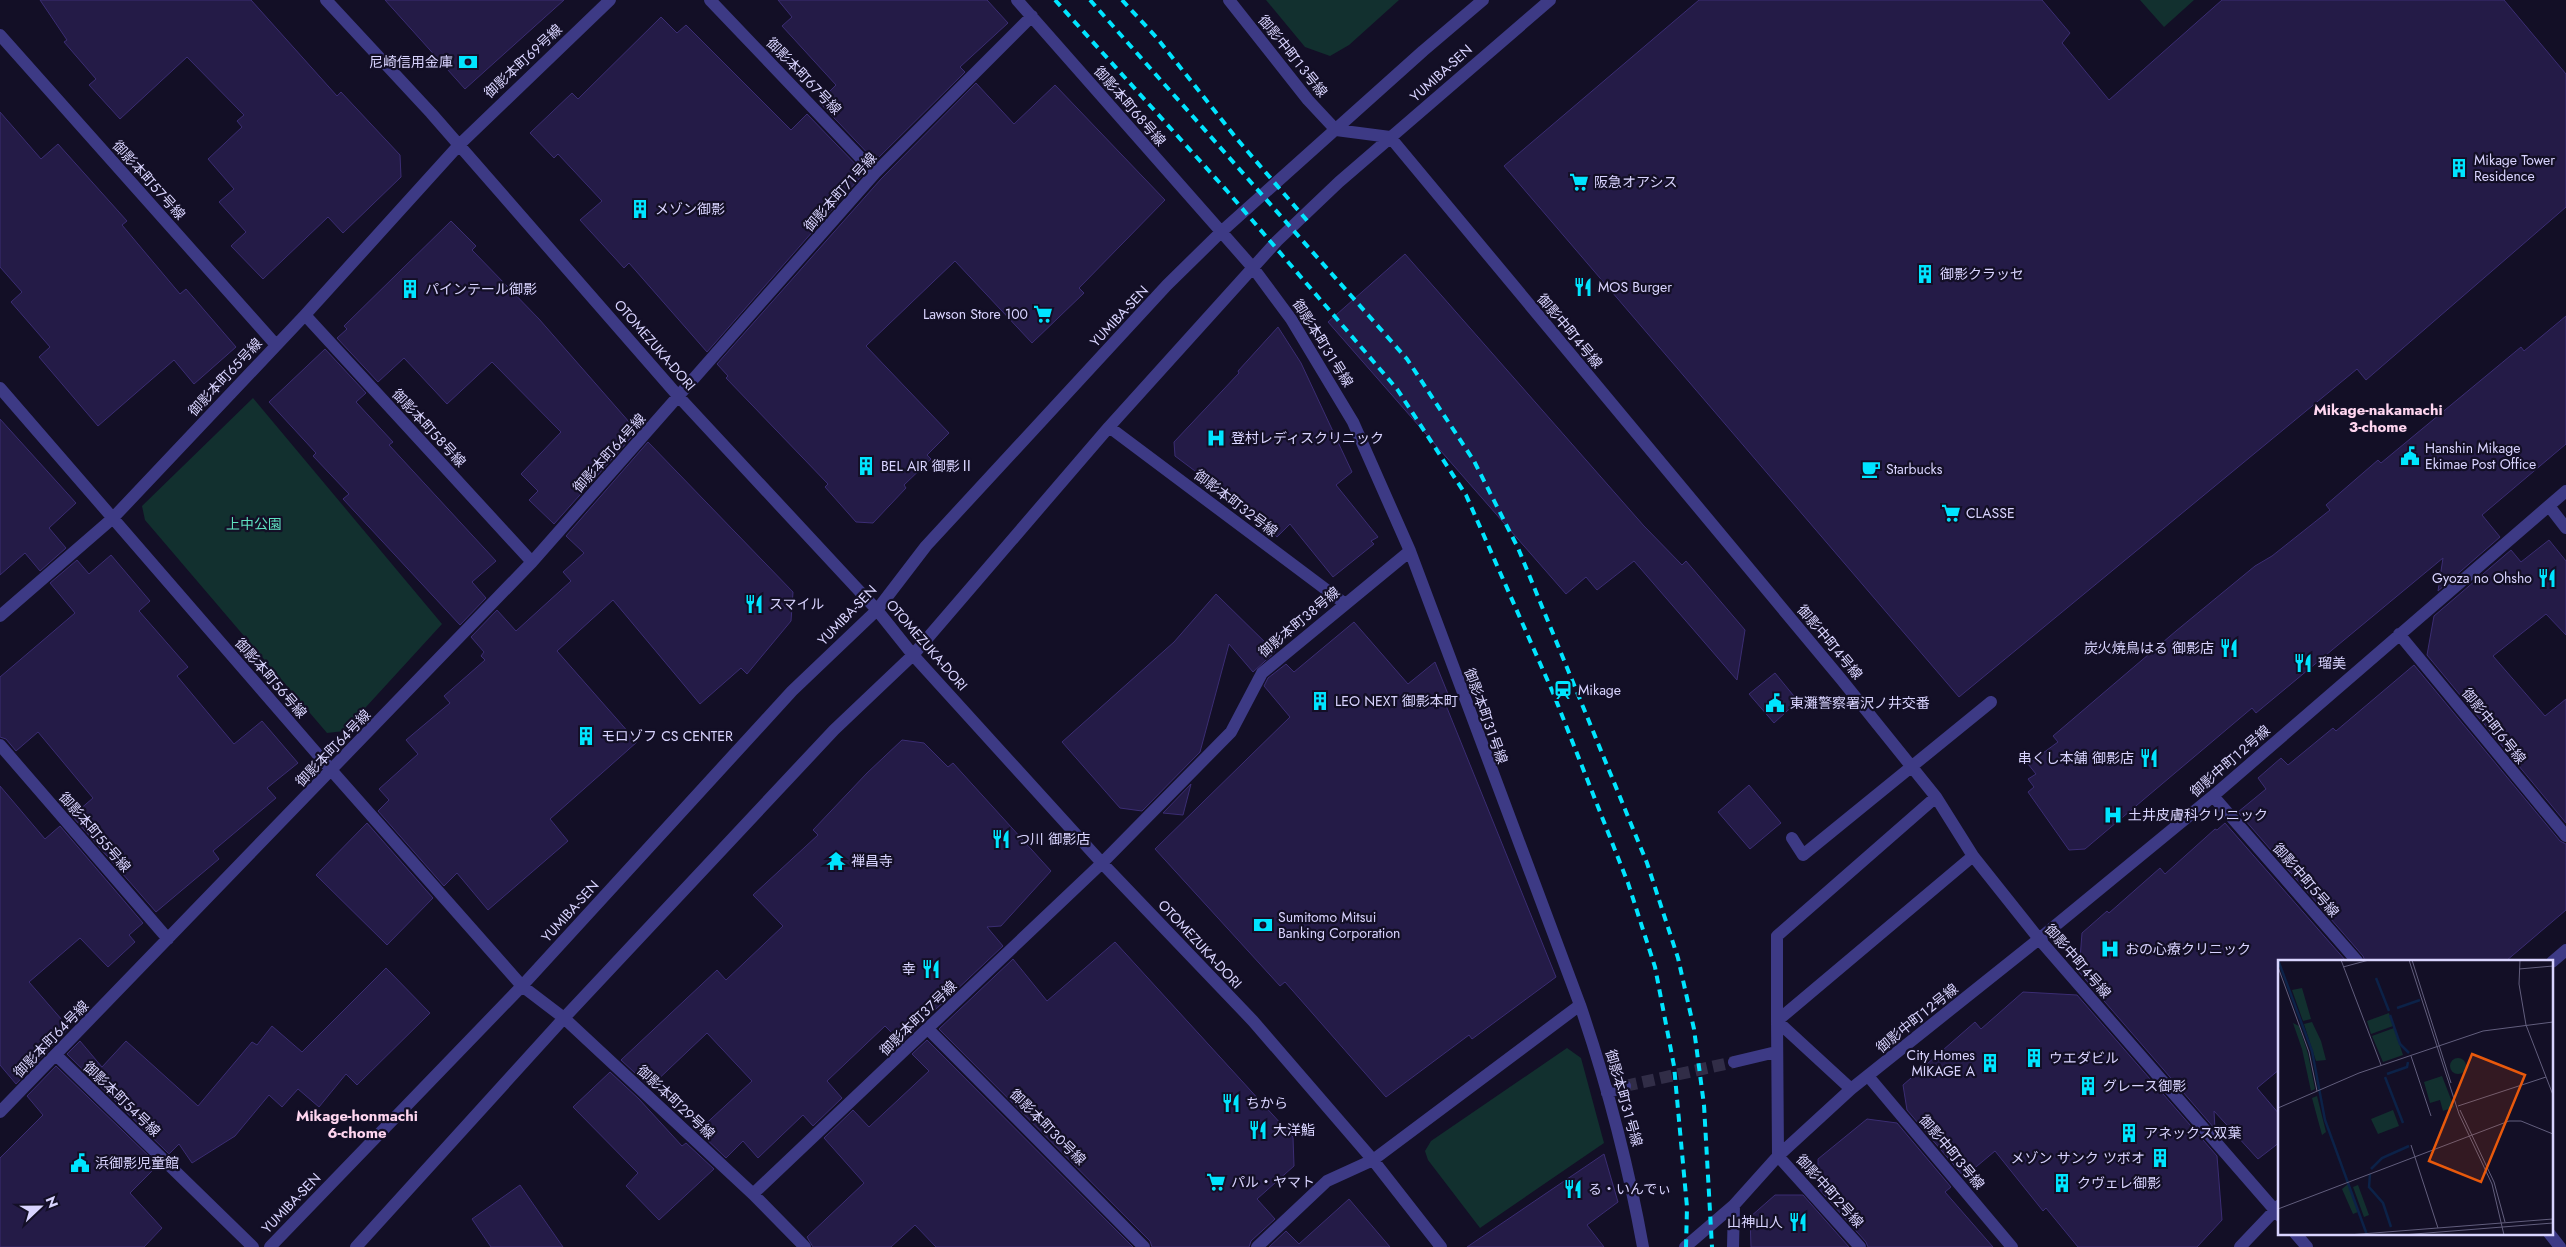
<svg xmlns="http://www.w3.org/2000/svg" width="2566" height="1247" viewBox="0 0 2566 1247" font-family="Jost,'Noto Sans JP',sans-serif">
  <rect width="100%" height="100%" fill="#130f26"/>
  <!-- green -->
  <path fill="#12302f" d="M1266,0h133l-50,45 -19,11 -25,-9z
    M2140,0h54l-30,27z
    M253,398l189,226 -98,107 -17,2 -182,-213 -3,-14z
    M1567,1048l14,10 23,85 -124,85 -52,-68 -3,-9 6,-10z"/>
  <!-- building -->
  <path fill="#241b47" stroke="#3b2d73" d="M40,0h211l86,96 4,-4 59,63 1,22 -58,56 -15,-16 -65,62 -32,-33 15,-14 -27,-30 15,-13 -26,-30 34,-32 -5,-6 7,-6 -57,-58 -67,62 -31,-34 7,-6 -32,-37 3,-2z
    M385,0h179l-99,89z
    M778,0h209l21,23 -48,44 5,5 -90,89 -56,-59 17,-17 -54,-59 10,-9z
    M1699,0h343l28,33 -8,10 47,57 113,-100h282l62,74v133l-200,173 -9,-11 -398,328 -455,-531z
    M661,17l16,16 9,-8 105,105 16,-16 57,59 -157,179 -78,-89 -5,5 -44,-48 22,-19 -44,-47 -4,4 -24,-25 42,-40 6,6z
    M976,83l38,41 41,-39 110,115 -86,88 5,5 -52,50 -77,-82 -89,85 83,87 -22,22 4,4 -27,26 2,3 -33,35 -17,-1 -31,-35 3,-3 -102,-106 2,-2 -11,-12 164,-185z
    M0,112l41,47 17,-15 69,77 -5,4 58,69 6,-5 50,58 -42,37 -20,-24 -76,66 -59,-69 11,-10 -39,-45 11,-10 -22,-25z
    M451,221l25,25 -4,4 67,69 98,112 -83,93 -25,-24 9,-9 -17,-17 40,-42 -69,-70 -45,42 -43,-46 -26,24 -41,-44 10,-9 -3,-3z
    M1405,254l239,272 38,39 4,-4 59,69 -8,50 -103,-119 -37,29 -11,-13 -20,17 -238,-272z
    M2566,316v128l-84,71 18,22 -62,54 5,-33 -187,155 -4,-5 -167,141 -16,1 -41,-58 6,-5 -6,-8 8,-5 -8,-10 30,-22 -5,-6 123,-105 79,-65 17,-10 58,-46 -4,-5 52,-45 3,3 140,-116 3,4z
    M1278,327l23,36 51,109 -16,13 42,52 -7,4 3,3 -41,33 -43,-53 -13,13 -70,-65 -4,5 -28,-21 -1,-14 65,-69 -1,-2z
    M325,349l41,44 -10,9 37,40 -4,3 107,116 -24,21 14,16 -26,27 -117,-126 6,-5 -36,-38 3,-3 -47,-51z
    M0,419l76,84 -27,25 17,20 -26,23 -15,-18 -25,22z
    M648,442l145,150 -2,29 -44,53 -6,-6 -41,36 -87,-104 -56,51 80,91 -87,77 18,22 -80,69 -31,-37 -13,13 -66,-75 11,-11 -10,-11 39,-35 -12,-14 44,-37 -6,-7 41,-36 -4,-4 3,-4 -13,-15 26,-27 19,21 55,-50 -8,-9 21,-19 -18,-17z
    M2549,540l17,21v74l-20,-21 -53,42 52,60 21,-17v124l-139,-168 7,-39 77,-66 10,12z
    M111,555l39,46 -11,10 49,56 -11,9 57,68 28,-23 36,42 -31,25 9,10 -63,53 6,8 -63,53 -84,-96 21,-18 -55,-66 -22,19 -10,-12 -6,-2v-60l75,-64 -25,-30 27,-23 12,14z
    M1216,594l59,58 -22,20 -24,-28 -29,108 -58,59 -22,-3 -58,-66 112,-100z
    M1354,622l54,62 27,-22 13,32 -5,4 113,279 -84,62 -3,-4 -83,62 -101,-115 -5,4 -125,-137 135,-132 -26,-31 4,-8 18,-14 8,8z
    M2414,665l146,176 6,3v66l-60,51h-141l-2,-5 -125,-144 28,-23 -8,-11 23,-20 7,7 45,-37 3,3z
    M1775,673l23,28 -24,22 -25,-29z
    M902,740l22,3 24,24 5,-4 98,108 -50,55 -14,1 16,19 -102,96 -16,-16 -58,55 15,17 -29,28 -10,-11 -45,43 -15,-17 -17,17 -28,-27 54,-50 -45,-48 -57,54 -29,-27 96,-90 9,10 57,-54 -30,-31 65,-60 -5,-5 54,-57z
    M1191,784l-8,31 -20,-2z
    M1749,785l32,38 -31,26 -32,-37z
    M0,786l45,53 15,-13 83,97 -14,12 6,7 -27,25 -28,-29 -51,44 40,46 -53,56 -16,-19z
    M367,823l66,75 -46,47 -71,-70z
    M2225,823l121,138h-66v108l-23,19 23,27v27l-22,17 -44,-48 1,18 -136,-157 3,-39 25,-22 2,2 51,-45 5,6 50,-45 2,1z
    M1115,942l178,195 1,29 -37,33 18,20 -24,22 -2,6h-97l-2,-6 -211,-212 74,-70 34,42z
    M386,968l44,45 -73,72 -11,-11 -27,33 -21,-18 -16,18 -13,-12 -34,41 -43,27 -13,-19 -10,10 -102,-100 13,-13 22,26 24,-26 72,65 54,-64 5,3 15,-19 30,26z
    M2023,992l54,3 140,161 5,64 -25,27h-119l-32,-39 -3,3 -48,-60 -31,26 -57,-67 -4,-25 72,-63 6,7z
    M927,1040l206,207h-197l-21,-22 -24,22h-78l-6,-10 57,-54 -40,-45 29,-28 16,17 60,-56 -17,-17z
    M56,1066l102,99 -28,28 32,35 -18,19h-144v-89l43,-43 -16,-19z
    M610,1072l29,27 43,47 4,-3 28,26 -55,51 -33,-34 12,-13 -65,-66z
    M1867,1119l30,4 54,64 -6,5 48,55h-125l-2,-5 -48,-54v-29z
    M1604,1154l14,48 -31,23 17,22h-137z
    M520,1185l43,62h-72l-19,-28z
    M1775,1195h28l46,52h-98l-1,-30z
    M1349,1199l41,48h-121l17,-16 13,13z"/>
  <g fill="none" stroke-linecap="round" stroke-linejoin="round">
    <!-- minor-tunnel -->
    <path stroke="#312d47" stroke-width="12" stroke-dasharray="12 6" stroke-linecap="butt" d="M1625,1086l109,-24"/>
    <!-- minor -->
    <path stroke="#3d3a85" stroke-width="12" d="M326,0l105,113 248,284 198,213 36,45 189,208 151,158 120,139 68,87
      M710,0l165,173
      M1017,0l237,269 37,50 62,103 57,129 170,454c27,79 48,159 63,242
      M1229,0l79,100 28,30
      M0,35l276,310
      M1336,130l54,7
      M1390,137l451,542 95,118 37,59 66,83 241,277
      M305,315l227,247
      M0,388l332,383 190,215 42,32 189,176 52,53
      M1109,427l235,176
      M2549,506l17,22
      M0,616l113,-98 192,-203 154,-170 151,-145
      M2399,634l167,202
      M0,745l168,194
      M2213,796l144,165
      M1792,838l11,17 188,-153
      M2552,962l14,-12
      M928,1029l216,218
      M57,1056l196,191
      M1734,1062l42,-10
      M1868,1076l144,171
      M1851,1089l-74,-68v-85l159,-139
      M1607,1093l18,-7
      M0,1112l532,-550 343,-389 157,-157
      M753,1194l349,-331 129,-131 31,-59 148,-122
      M2295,1233l12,14
      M2549,1233l11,14
      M270,1247l252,-261 270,-295 85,-81 49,-64 241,-261 54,-53 202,-181 60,-51
      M356,1247l208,-229 270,-288 79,-75 196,-228 168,-186 62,-59 211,-182
      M1257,1247l70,-66 46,-21 207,-155
      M1685,1247l49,-42 44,-49 73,-67 188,-150 174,-143 353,-305
      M1733,1247l1,-42
      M1860,1247l-82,-91 -1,-135 196,-165
      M2240,1247l40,-42"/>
    <!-- rail -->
    <path stroke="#00e5ff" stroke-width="4" stroke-dasharray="8 6" stroke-linecap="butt" d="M1055,0l173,192 169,197 69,106 88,200 74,188 27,84 19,99 13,141 -1,40
      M1090,0l317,359 67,102 44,87 129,315 31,95 16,71 10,76 8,142
      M1122,0l35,38 80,101 73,85"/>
  </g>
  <!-- icons -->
  <defs>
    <g id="bank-bare" transform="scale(1.5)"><path d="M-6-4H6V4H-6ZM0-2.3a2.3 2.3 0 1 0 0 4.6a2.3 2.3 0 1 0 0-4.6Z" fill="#00e5ff" stroke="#130f26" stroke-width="2.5" paint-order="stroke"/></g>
    <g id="building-bare" transform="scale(1.5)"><path d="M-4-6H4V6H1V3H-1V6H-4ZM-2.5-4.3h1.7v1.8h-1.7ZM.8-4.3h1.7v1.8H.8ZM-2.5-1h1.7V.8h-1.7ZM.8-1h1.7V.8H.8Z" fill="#00e5ff" stroke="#130f26" stroke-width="2.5" paint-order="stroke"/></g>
    <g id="supermarket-bare" transform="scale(1.5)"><path d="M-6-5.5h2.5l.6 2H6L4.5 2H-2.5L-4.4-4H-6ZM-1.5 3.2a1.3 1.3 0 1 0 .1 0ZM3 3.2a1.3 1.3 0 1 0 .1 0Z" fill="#00e5ff" stroke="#130f26" stroke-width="2.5" paint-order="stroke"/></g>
    <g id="restaurant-bare" transform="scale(1.5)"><path d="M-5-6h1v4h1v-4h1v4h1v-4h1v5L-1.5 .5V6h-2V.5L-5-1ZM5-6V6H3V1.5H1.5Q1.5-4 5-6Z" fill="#00e5ff" stroke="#130f26" stroke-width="2.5" paint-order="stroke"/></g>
    <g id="hospital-bare" transform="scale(1.5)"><path d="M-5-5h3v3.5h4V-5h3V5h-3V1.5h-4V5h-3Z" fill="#00e5ff" stroke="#130f26" stroke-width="2.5" paint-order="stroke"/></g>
    <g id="civic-bare" transform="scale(1.5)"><path d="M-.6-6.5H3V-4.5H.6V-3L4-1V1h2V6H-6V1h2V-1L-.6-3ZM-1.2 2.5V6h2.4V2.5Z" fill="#00e5ff" stroke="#130f26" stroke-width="2.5" paint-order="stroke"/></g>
    <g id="cafe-bare" transform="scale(1.5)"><path d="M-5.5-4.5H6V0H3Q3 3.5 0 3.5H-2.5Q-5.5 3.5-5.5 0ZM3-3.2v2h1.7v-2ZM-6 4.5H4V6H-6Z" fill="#00e5ff" stroke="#130f26" stroke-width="2.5" paint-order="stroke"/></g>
    <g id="station-bare" transform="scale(1.5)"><path d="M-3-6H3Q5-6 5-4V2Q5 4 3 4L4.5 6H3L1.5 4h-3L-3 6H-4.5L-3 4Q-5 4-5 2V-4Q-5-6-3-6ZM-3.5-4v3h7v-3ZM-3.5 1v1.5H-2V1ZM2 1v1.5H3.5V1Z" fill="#00e5ff" stroke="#130f26" stroke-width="2.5" paint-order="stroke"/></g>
    <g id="temple-bare" transform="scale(1.5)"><path d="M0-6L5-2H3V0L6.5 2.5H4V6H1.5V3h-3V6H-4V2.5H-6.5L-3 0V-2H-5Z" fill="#00e5ff" stroke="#130f26" stroke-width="2.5" paint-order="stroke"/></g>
  </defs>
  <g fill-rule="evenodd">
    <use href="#bank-bare" x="468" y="62"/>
    <use href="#building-bare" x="2459" y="168"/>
    <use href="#supermarket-bare" x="1579" y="182"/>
    <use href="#building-bare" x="640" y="209"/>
    <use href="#building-bare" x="1925" y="274"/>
    <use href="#restaurant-bare" x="1583" y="287"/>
    <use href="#building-bare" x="410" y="289"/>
    <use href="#supermarket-bare" x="1043" y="314"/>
    <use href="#hospital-bare" x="1216" y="438"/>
    <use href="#civic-bare" x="2410" y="456"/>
    <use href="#building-bare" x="866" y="466"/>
    <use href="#cafe-bare" x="1871" y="469"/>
    <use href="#supermarket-bare" x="1951" y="513"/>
    <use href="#restaurant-bare" x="2547" y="578"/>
    <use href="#restaurant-bare" x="754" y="604"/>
    <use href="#restaurant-bare" x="2229" y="648"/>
    <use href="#restaurant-bare" x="2303" y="663"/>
    <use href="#station-bare" x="1563" y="690"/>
    <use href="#building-bare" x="1320" y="701"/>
    <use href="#civic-bare" x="1775" y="703"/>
    <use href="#building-bare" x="586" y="736"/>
    <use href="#restaurant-bare" x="2149" y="758"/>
    <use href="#hospital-bare" x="2113" y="815"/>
    <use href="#restaurant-bare" x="1001" y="839"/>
    <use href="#temple-bare" x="836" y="861"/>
    <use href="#bank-bare" x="1263" y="925"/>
    <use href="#hospital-bare" x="2110" y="949"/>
    <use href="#restaurant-bare" x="931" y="969"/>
    <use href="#building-bare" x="2034" y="1058"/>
    <use href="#building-bare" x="1990" y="1063"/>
    <use href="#building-bare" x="2088" y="1086"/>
    <use href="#restaurant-bare" x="1231" y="1103"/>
    <use href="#restaurant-bare" x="1258" y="1130"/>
    <use href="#building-bare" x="2129" y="1133"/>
    <use href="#building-bare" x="2160" y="1158"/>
    <use href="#civic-bare" x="80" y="1163"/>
    <use href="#supermarket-bare" x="1216" y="1182"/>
    <use href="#building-bare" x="2062" y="1183"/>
    <use href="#restaurant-bare" x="1573" y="1189"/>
    <use href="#restaurant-bare" x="1798" y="1222"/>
  </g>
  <g text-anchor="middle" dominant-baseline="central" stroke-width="4.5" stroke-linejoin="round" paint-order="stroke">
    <!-- street labels -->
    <g font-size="14" fill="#d9d4ff" stroke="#130f26">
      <text transform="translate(1293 56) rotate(51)">御影中町１３号線</text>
      <text transform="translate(523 61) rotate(-43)">御影本町６９号線</text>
      <text transform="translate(1441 73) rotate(-42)">YUMIBA-SEN</text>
      <text transform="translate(804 76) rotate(46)">御影本町６７号線</text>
      <text transform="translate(1130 106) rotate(49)">御影本町６８号線</text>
      <text transform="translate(149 180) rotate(48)">御影本町５７号線</text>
      <text transform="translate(840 192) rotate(-48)">御影本町７１号線</text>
      <text transform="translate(1119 316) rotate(-47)">YUMIBA-SEN</text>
      <text transform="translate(1570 331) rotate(50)">御影中町４号線</text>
      <text transform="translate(1323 343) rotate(58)">御影本町３１号線</text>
      <text transform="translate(655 345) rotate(49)">OTOMEZUKA-DORI</text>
      <text transform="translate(225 377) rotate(-47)">御影本町６５号線</text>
      <text transform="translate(429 428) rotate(47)">御影本町５８号線</text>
      <text transform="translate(609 453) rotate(-48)">御影本町６４号線</text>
      <text transform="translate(1236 503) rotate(37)">御影本町３２号線</text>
      <text transform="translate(847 615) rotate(-46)">YUMIBA-SEN</text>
      <text transform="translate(1299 622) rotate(-40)">御影本町３８号線</text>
      <text transform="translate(1830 642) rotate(50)">御影中町４号線</text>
      <text transform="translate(927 645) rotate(49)">OTOMEZUKA-DORI</text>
      <text transform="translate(271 678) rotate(49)">御影本町５６号線</text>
      <text transform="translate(1486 716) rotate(70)">御影本町３１号線</text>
      <text transform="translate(2494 726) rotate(51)">御影中町６号線</text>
      <text transform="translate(333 748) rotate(-46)">御影本町６４号線</text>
      <text transform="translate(2230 761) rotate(-41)">御影中町１２号線</text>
      <text transform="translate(95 832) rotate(49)">御影本町５５号線</text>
      <text transform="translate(2306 880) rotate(49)">御影中町５号線</text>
      <text transform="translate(570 911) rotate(-48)">YUMIBA-SEN</text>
      <text transform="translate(1200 944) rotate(47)">OTOMEZUKA-DORI</text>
      <text transform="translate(2078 961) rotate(49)">御影中町４号線</text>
      <text transform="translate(918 1018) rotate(-44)">御影本町３７号線</text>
      <text transform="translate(1917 1018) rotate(-39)">御影中町１２号線</text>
      <text transform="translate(51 1039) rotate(-46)">御影本町６４号線</text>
      <text transform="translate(1624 1098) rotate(74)">御影本町３１号線</text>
      <text transform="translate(122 1099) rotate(44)">御影本町５４号線</text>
      <text transform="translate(676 1102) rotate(43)">御影本町２９号線</text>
      <text transform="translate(1048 1127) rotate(45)">御影本町３０号線</text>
      <text transform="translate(1952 1152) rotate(50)">御影中町３号線</text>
      <text transform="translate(1830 1191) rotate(48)">御影中町２号線</text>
      <text transform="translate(291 1203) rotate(-46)">YUMIBA-SEN</text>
    </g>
    <!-- poi labels -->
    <g font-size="14" fill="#d9d4ff" stroke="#130f26" text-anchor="start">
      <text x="453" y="62" text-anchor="end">尼崎信用金庫</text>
      <text x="2474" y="160">Mikage Tower<tspan x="2474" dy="16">Residence</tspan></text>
      <text x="1594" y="182">阪急オアシス</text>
      <text x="655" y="209">メゾン御影</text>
      <text x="1940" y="274">御影クラッセ</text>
      <text x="1598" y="287">MOS Burger</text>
      <text x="425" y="289">パインテール御影</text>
      <text x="1028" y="314" text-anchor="end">Lawson Store 100</text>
      <text x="1231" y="438">登村レディスクリニック</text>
      <text x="2425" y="448">Hanshin Mikage<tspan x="2425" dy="16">Ekimae Post Office</tspan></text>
      <text x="881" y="466">BEL AIR 御影Ⅱ</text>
      <text x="1886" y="469">Starbucks</text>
      <text x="1966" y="513">CLASSE</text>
      <text x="2532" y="578" text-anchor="end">Gyoza no Ohsho</text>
      <text x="769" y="604">スマイル</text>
      <text x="2214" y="648" text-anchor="end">炭火焼鳥はる 御影店</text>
      <text x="2318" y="663">瑠美</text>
      <text x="1578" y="690">Mikage</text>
      <text x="1335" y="701">LEO NEXT 御影本町</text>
      <text x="1790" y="703">東灘警察署沢ノ井交番</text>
      <text x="601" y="736">モロゾフ CS CENTER</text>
      <text x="2134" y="758" text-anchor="end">串くし本舗 御影店</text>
      <text x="2128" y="815">土井皮膚科クリニック</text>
      <text x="1016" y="839">つ川 御影店</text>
      <text x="851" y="861">禅昌寺</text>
      <text x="1278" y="917">Sumitomo Mitsui<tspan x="1278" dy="16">Banking Corporation</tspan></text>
      <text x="2125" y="949">おの心療クリニック</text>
      <text x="916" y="969" text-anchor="end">幸</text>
      <text x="1975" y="1055" text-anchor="end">City Homes<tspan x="1975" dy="16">MIKAGE A</tspan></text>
      <text x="2049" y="1058">ウエダビル</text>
      <text x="2103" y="1086">グレース御影</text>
      <text x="1246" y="1103">ちから</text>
      <text x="1273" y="1130">大洋鮨</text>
      <text x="2144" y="1133">アネックス双葉</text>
      <text x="2145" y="1158" text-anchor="end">メゾン サンク ツボオ</text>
      <text x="95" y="1163">浜御影児童館</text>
      <text x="1231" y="1182">パル・ヤマト</text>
      <text x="2077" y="1183">クヴェレ御影</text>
      <text x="1588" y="1189">る・いんでぃ</text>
      <text x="1783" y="1222" text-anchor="end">山神山人</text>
    </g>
    <!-- park labels -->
    <g font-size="14" fill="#5fe0c0" stroke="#130f26">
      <text x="254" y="524">上中公園</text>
    </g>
    <!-- neighbourhood labels -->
    <g font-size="15" font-weight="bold" fill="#ffd6f0" stroke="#130f26">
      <text x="2378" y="410">Mikage-nakamachi<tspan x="2378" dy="17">3-chome</tspan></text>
      <text x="357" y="1116">Mikage-honmachi<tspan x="357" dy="17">6-chome</tspan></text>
    </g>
  </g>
  <!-- overview -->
  <g transform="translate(2278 960)">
    <rect width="275" height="275" fill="#130f26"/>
    <path d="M24,28l9,31 -8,2 -11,-31zM111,53l4,13 -22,8 -4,-13zM34,62l9,19 5,19 -10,1 -12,-37zM15,63l6,3 9,28 7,35 -4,2 -9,-42zM116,68l9,27 -20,7 -11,-26zM172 106a8 8 0 1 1 16 0a8 8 0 1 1-16 0ZM164,116l12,31 -11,4 -3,-11 -10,3 -6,-21zM39,136l9,36 -4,3 -10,-37zM115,150l6,16 -21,8 -7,-15zM70,224l10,28 -5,2 -11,-25zM80,225l11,30 -5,2 -11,-30z" fill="#12302f"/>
    <path fill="none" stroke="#0c2248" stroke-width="2.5" d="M0,0l34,91 13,69 42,115M98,18l13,33M119,48l23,-8M112,55l10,29 9,9M109,114l20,-7 1,-5M107,117l18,46M93,209l11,-11 27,-12M92,214l-1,13 14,16 8,24"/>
    <path fill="none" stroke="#625e7d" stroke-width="1" d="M63,0l40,105M131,0l50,154 33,70 12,51M134,0l39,123M242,0l-1,24 7,41 27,70M0,7l31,85 8,39M65,7l26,-7M241,9l34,-3M133,96l20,60M180,146l88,-29M0,148l81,-35 124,-42 70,-9M182,150l34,72 11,40M133,185l27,83M0,249l231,-88h12l32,13M70,275l205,-16M124,275l151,-12"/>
    <path fill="#e8590c" fill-opacity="0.15" stroke="#e8590c" stroke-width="2.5" d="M194,94l53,21 -44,107 -52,-21z"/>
    <rect width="275" height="275" fill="none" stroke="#d9d4ff" stroke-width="2.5"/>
  </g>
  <!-- north arrow -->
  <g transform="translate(40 1207) rotate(68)" stroke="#130f26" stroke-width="4" paint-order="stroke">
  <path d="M0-4L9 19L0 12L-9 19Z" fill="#d9d4ff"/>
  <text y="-8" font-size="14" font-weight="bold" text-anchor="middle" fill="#d9d4ff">N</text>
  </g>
</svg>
